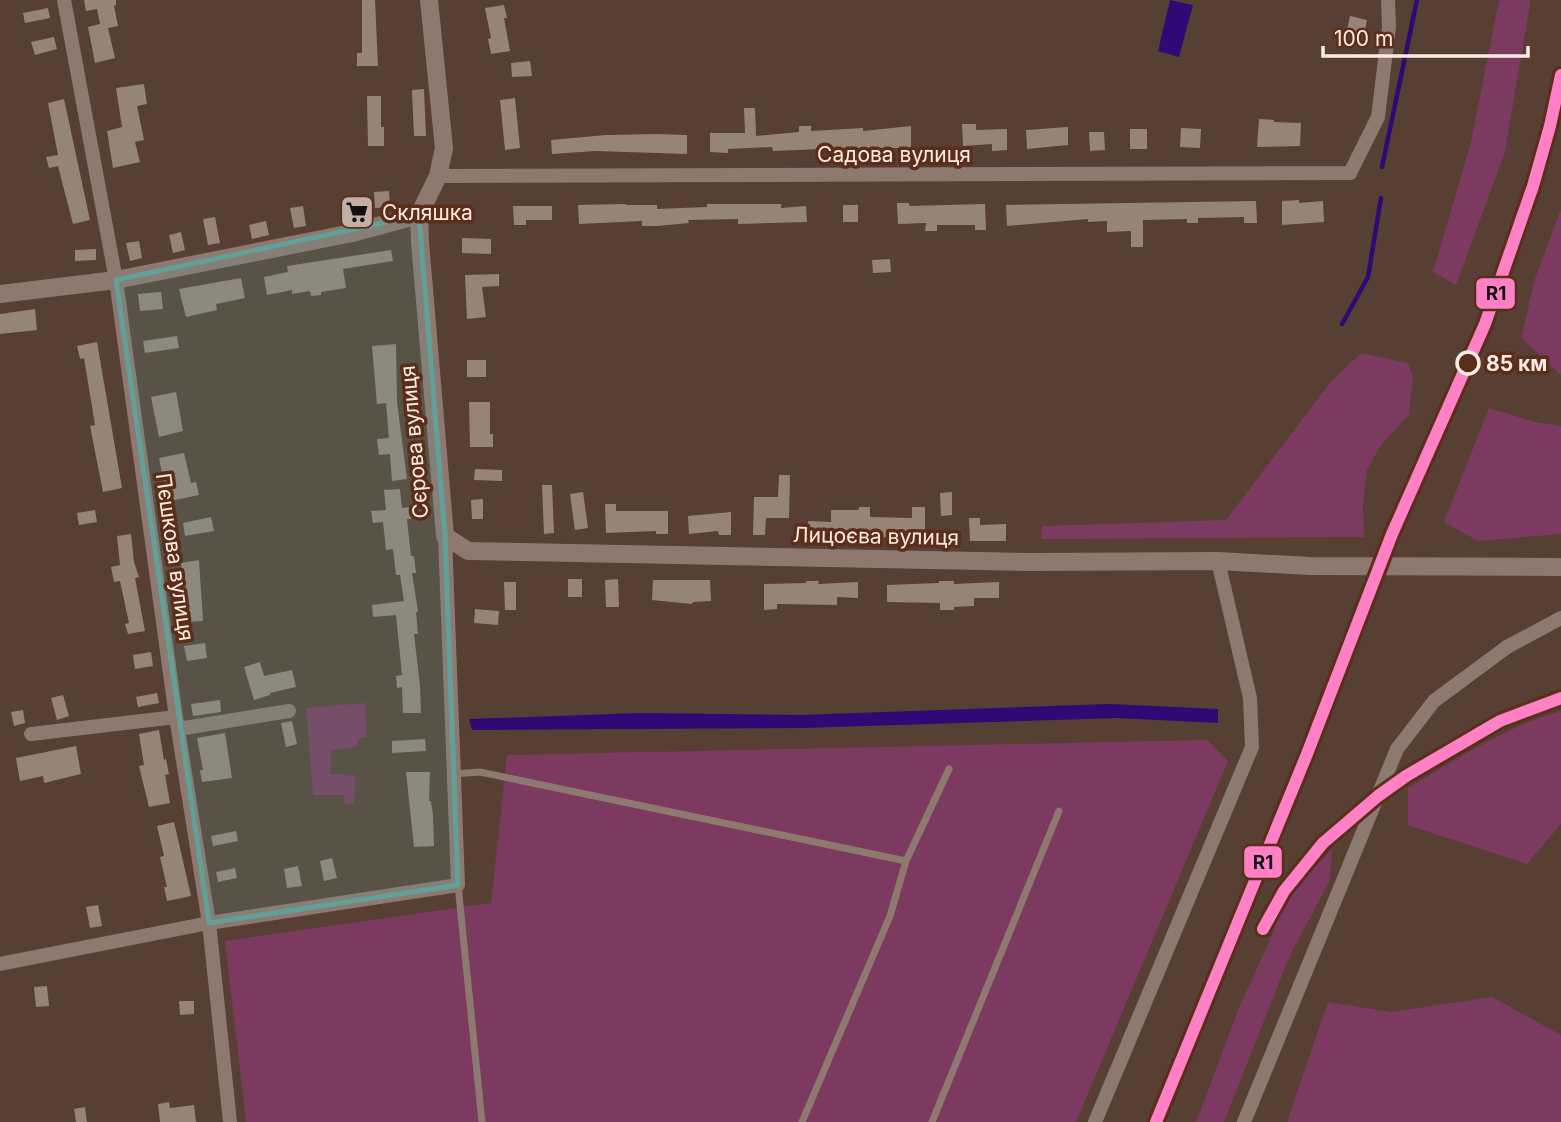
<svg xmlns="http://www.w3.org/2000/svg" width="1561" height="1122" viewBox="0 0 1561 1122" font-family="Inter,sans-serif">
  <rect width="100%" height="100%" fill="#573f34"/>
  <!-- green -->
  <path fill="#7c3a60" d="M1499,0h31v4l-25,148 -49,133 -23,-13 38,-130z
    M1561,209v166l-40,-37 14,-59z
    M1361,353l47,10 5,14 -4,38 -28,30 -14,25 -4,36 1,31 -323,2 1,-13 184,-6 102,-135z
    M1489,408l46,14 26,4v108l-83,7 -34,-19z
    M365,703l2,34 -8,2 -3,8 -25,3 -1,24 25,1 -1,28 -9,1 -1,-9h-31l-7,-87z
    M1561,711v113l-34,40 -119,-39v-37c49,-29 97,-61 153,-77z
    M1207,740l21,21 -152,361h-830l-21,-181 266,-38 16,-148z
    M1332,849l-2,31 -40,75 -66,167h-29l4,-7 39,-105 32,-70 15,-41z
    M1492,997l69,38v87h-274l41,-120 63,10z"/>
  <!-- water -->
  <path fill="#300975" d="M1170,0l23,5 -14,52 -21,-6z
    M1110,704l108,5v14l-101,-5 -315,10 -330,2 -3,-11 171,-6 160,2z"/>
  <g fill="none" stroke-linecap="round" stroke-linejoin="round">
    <!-- stream -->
    <path stroke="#300975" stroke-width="4.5" d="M1382,167l35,-167
      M1342,324l26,-47 13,-79"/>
  </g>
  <!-- building -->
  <path fill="#978478" d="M84,0h32v5l-2,1 4,20 -10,2 7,30 -20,5 -7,-36 12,-3 -3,-15 -11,2z
    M362,0h13l3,66h-21v-13h5z
    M504,5l3,13h-3l6,33 -19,3 -3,-15 3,-1 -6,-30z
    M48,8l2,10 -25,5 -2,-10z
    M1350,16l17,4 -3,14 -17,-4z
    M54,37l3,12 -22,6 -4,-13z
    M530,61l2,15 -20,1 -1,-14z
    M144,84l3,20 -10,2 7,34 -9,2 5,20 -27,6 -6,-37 15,-4 -6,-39z
    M424,89l2,47h-12l-2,-46z
    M367,96h14v31h3v19h-16z
    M515,98l5,50 -15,2 -5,-50z
    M64,99l26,121 -17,4 -15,-58 -9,2 -3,-11 12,-2 -10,-52z
    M744,108h11l1,28 43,-4v-6h12v5l52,-3v3l48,-5v22h-25v2l-13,1v-3l-52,1 -48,2 -1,-4 -44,2v4l-18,-1v-19h35z
    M1259,119l15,1v2l27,1 -1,23 -43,1z
    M962,124h14v6l31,-1v21l-15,1v-7l-29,2z
    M1068,127v18l-41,4 -1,-19z
    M1181,128l20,1 -1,19 -20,-1z
    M1130,129h17v20h-17z
    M1089,132h15l1,18 -15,1z
    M657,134l30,1v19l-92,-3 -43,3 -1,-14 55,-5z
    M389,191l1,16 -15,1 -1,-16z
    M1299,200v3l24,-2 1,21 -42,3v-24z
    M1256,201l1,22h-13v-6l-46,1v5h-11v-4l-44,1v27h-12v-16l-24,1v-11l-19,1v-3l-81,7 -1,-21z
    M897,203h12v3l76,-2 1,26h-11v-5h-38v6h-12l1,-8 -28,1z
    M626,204v1h31v4l50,-2v-3h74v4l25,-2 1,16 -69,2v-5l-50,1 1,3 -32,3h-15v-5l-63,3 -1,-19z
    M843,205h15v17h-15z
    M303,206l3,20 -12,2 -4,-20z
    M513,206h39v14h-26v5h-12z
    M215,217l5,26 -12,2 -5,-26z
    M266,221l3,14 -17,4 -3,-14z
    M181,232l4,18 -12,3 -4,-18z
    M462,238l29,1v15l-29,-1z
    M139,241l3,17 -12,3 -4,-18z
    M96,249v11l-21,1v-11z
    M391,250l2,11 -50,8 3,19 -25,4v3l-10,1 -1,-5 -18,3v-4l-25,5 -3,-18 24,-5 -1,-6z
    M890,259l1,13 -18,1 -1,-13z
    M499,274v12l-17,1 4,30 -19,2 -2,-44z
    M241,278l4,20 -29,6 1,6 -31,7 -7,-28z
    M161,292l2,17 -23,2 -2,-17z
    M35,309l2,21 -37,4v-20z
    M177,336l2,12 -34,5 -2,-12z
    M97,342l25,146 -19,4 -13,-66 5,-1 -11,-67 -4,1 -3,-13z
    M396,344l1,58 10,77 -15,2 -2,-27 -11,1 -2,-16 12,-1 -3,-35 -9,1 -5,-58z
    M467,360h19v17h-19z
    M176,392l7,39 -24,6 -8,-40z
    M469,402h21v32h3v13h-23z
    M184,453l7,30 5,-1 3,13 -34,7 -3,-13h3l-6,-31z
    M475,469l27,1v11l-28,-1z
    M779,475h11l-1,43h-23l-1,17h-12l1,-38h24z
    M542,485h10l2,48 -10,1z
    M400,489l2,19 8,-1 1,12h-4l4,37h3l2,17h-4l6,39h-2l2,22h-4l6,52 1,27h-18l-1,-26 -5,1 -1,-12 6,-1 -6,-60 -23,2 -1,-12 32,-4 -4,-26h-4l-3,-26 -7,1 -3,-28 -10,1 -2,-12 15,-1 -2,-20z
    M583,492l5,36 -13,2 -5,-36z
    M952,492v23l-11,1 -1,-23z
    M483,499v20h-11l-1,-19z
    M605,504h11v7h52v23h-12v-3l-50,2z
    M859,507h11v10l42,1v-11h13v31l-118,-2 1,-15 23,1v-12h28z
    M95,510l2,12 -18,3 -2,-12z
    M731,512v23h-12l-1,-4 -29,3 -1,-18z
    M211,517l3,14 -29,5 -2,-13z
    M969,518h11v7l26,-1v17h-36z
    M131,534l3,28 5,15 -4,1 10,53 -17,3 -3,-10 4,-1 -9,-42 -6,1 -3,-15 9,-2 -3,-29z
    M199,560l4,61 -21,1 -1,-20h-3l-2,-14 8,-1 -3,-24z
    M568,579h14v18h-14z
    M618,579l1,28h-13l-1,-27z
    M653,580h57l1,21 -18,1 -1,2 -40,-4z
    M806,581h13l-1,3 40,-2v16l-21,-1v8l-60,-1v5l-13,1v-26l42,-1z
    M939,581h15v3l45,-2v16h-25v8l-20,1v3h-14v-7l-53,-1v-17l52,-2z
    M504,582h12v28h-11z
    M475,609l24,2 -1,14 -24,-2z
    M205,643l2,15 -20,3 -3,-15z
    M151,652l2,14 -18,3 -2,-14z
    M260,662l4,14 28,-6 4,17 -26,6v2l-16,5 -10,-33z
    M157,693l2,10 -21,4 -2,-10z
    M63,695l6,21 -12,4 -6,-22z
    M220,700l1,12 -28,4 -2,-12z
    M23,710l2,13 -11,3 -3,-14z
    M292,721l5,23 -11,3 -5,-24z
    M159,730l5,30 2,-1 3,15 -4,1 5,28 -21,4 -10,-41 5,-1 -5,-31z
    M225,733l7,45 -30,4 -2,-12h3l-6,-32z
    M425,739l1,12 -34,2v-12z
    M76,746l5,28 -37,9 -1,-7 -23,5 -4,-23z
    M406,772h24l-1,29h2l2,14 1,31 -20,1z
    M174,822l17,74 -24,5 -3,-14h3l-7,-30 4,-1 -7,-30z
    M236,831l2,10 -25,5 -2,-10z
    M332,858l5,20 -13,3 -4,-20z
    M298,866l4,20 -15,2 -3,-19z
    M235,868l2,10 -19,4 -2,-10z
    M98,905l4,21 -12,2 -4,-21z
    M47,986l2,20 -13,1 -2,-20z
    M179,1001h15v13l-14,1z
    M169,1102l1,6 24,-3 2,17h-36l-2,-18z
    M85,1107l2,15h-11l-2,-13z"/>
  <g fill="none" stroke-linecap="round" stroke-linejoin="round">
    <!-- service -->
    <path stroke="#8d7970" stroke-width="7" d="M454,774l26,-2 426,89
      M458,885l24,237
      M802,1122l88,-206 16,-55 43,-92
      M932,1122l127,-311"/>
    <!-- minor -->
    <path stroke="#8d7970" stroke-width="14" d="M64,0l52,280 60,437 33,206 21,199
      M438,176l912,-3 28,-56 11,-90 -1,-27
      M178,729l111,-18
      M31,734l145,-17
      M0,964l209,-41 249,-38 -13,-349
      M1095,1122l157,-375 -2,-49 -32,-137
      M1244,1122l153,-373 37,-48 73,-54 54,-29"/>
    <!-- tertiary -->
    <path stroke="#8d7970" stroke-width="18" d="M429,0l15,148 -6,28 -19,39 1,27 25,294 23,15 561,11 189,-1 92,5 251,1
      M0,294l116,-14 236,-47 67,-18"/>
    <!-- rail-1 casing -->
    <g stroke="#5b2e1a" stroke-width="18">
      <path id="rail-1" d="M1263,929l21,-38 39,-48 55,-47 28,-20 94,-55 61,-23
        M1156,1122l151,-368 85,-220 93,-210 48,-138 17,-60 11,-51"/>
    </g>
    <!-- rail-1 -->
    <use href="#rail-1" stroke="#ff80c5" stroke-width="12"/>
  </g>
  <!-- marked area -->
  <path fill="#629f97" fill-opacity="0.2" stroke="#629f97" stroke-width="5" stroke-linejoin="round" d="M419,215l26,321 13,349 -249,38 -93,-643z"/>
  <!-- icons -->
  <defs>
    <g id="supermarket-square" transform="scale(1.75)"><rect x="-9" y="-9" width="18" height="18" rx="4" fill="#c3afa6" stroke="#5b2e1a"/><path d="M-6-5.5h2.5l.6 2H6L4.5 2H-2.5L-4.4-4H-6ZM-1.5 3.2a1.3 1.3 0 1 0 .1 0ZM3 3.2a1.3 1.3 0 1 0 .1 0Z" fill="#111"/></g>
  </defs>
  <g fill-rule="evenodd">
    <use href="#supermarket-square" x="357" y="212"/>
  </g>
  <!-- markers -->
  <circle fill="#5b2e1a" stroke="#fdece4" stroke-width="3.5" cx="1468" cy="363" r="11"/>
  <g text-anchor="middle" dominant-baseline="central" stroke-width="7" stroke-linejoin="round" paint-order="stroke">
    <!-- street labels -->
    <g font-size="21" fill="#fdece4" stroke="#5b2e1a">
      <text x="894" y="154">Садова вулиця</text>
      <text transform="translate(414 442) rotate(-95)">Сєрова вулиця</text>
      <text transform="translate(876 536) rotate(1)">Лицоєва вулиця</text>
      <text transform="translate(175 557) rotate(82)">Пєшкова вулиця</text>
    </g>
    <!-- poi labels -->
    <g font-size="21" fill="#fdece4" stroke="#5b2e1a" text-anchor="start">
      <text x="382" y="212">Скляшка</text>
    </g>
    <!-- stop labels -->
    <g font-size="21" font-weight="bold" fill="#fdece4" stroke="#5b2e1a" text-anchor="start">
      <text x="1486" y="363">85 км</text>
    </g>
  </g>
  <g stroke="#5b2e1a" stroke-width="2.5">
    <rect x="1475" y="277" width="41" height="33" rx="7" fill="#ff80c5"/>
    <rect x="1243" y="845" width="40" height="34" rx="7" fill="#ff80c5"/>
  </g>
  <g font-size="19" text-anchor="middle" font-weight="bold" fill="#111">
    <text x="1496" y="300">R1</text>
    <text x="1263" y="869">R1</text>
  </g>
  <!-- scale -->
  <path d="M1323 46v10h205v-10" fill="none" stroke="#fdece4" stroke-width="3.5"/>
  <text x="1334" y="46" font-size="21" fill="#fdece4" stroke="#5b2e1a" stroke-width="5" paint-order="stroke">100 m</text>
</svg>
